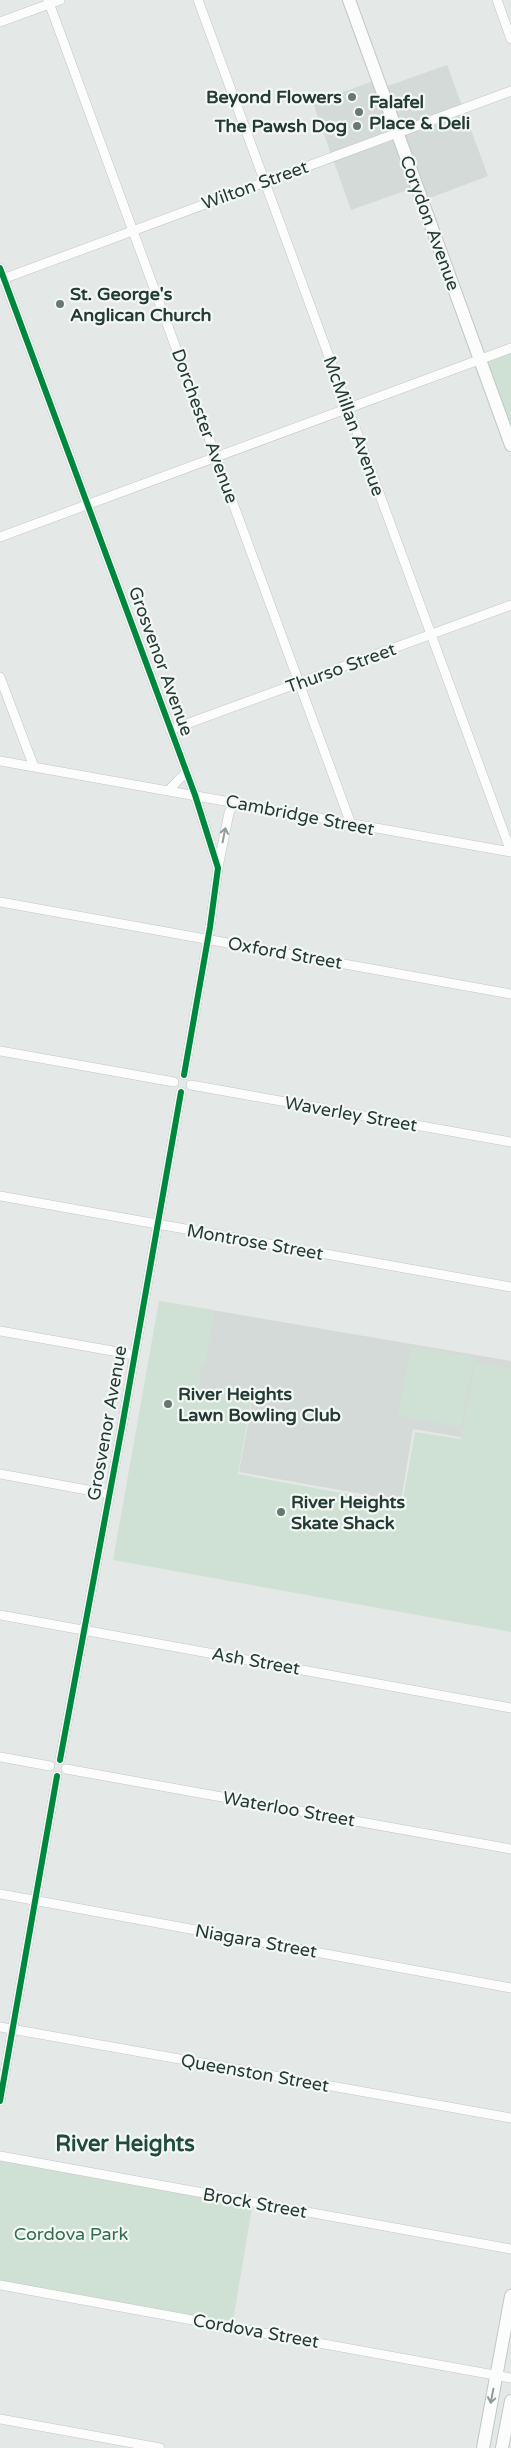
<svg xmlns="http://www.w3.org/2000/svg" width="511" height="2448" viewBox="0 0 511 2448" font-family="'Varela Round',sans-serif">
  <rect width="100%" height="100%" fill="#e4e9e7"/>
  <!-- built -->
  <path fill="#d3dad7" d="M447,65l41,111 -66,25 -6,-14 -65,23 -38,-107 66,-24 3,9z
    M159,1301l352,60v85l-98,-17 -12,72 -162,-29 13,-71 -53,-8z"/>
  <!-- green -->
  <path fill="#cfe1d4" d="M511,348v97l-31,-85z
    M159,1301l55,9 -9,55h-4l-2,28 52,8 -13,73 164,30 13,-72 46,7 14,-77 36,7v263l-398,-72z
    M411,1346l63,11 -13,70 -63,-11z
    M0,2156l253,46 -21,125 -232,-42z"/>
  <g fill="none" stroke-linecap="round" stroke-linejoin="round">
    <!-- street casing -->
    <g stroke="#c1c6c4" stroke-width="10">
      <path id="street" d="M48,0l303,824
        M198,0l313,852
        M497,0l14,39
        M0,22l60,-22
        M0,268l195,527 23,73 -8,59 -26,148
        M0,280l511,-189
        M0,537l511,-189
        M0,677l34,90
        M170,730l341,-125
        M0,761l511,91
        M169,790l17,-18
        M218,867l11,-54 5,-11
        M0,902l511,92
        M0,1051l174,31
        M191,1085l320,57
        M0,1196l511,91
        M0,1331l135,24
        M0,1474l109,20
        M0,1615l511,93
        M0,1757l50,9
        M60,1760l62,-333 59,-335
        M66,1769l445,80
        M0,1894l511,94
        M0,2027l511,91
        M0,2101l57,-325
        M0,2156l511,93
        M0,2285l511,93
        M0,2419l160,29"/>
    </g>
    <!-- secondary casing -->
    <g stroke="#c0c7c4" stroke-width="14">
      <path id="secondary" d="M349,0l162,445
        M483,2448l28,-152
        M502,2448l9,-47"/>
    </g>
    <!-- street -->
    <use href="#street" stroke="#fbfcfb" stroke-width="9"/>
    <!-- secondary -->
    <use href="#secondary" stroke="#fbfcfb" stroke-width="12"/>
    <!-- cycleway casing -->
    <g stroke="#f3f8f5" stroke-width="9">
      <path id="cycleway" d="M0,268l195,527 23,73 -8,59 -26,148
        M60,1760l62,-333 59,-335
        M0,2101l57,-325"/>
    </g>
    <!-- cycleway -->
    <use href="#cycleway" stroke="#00873e" stroke-width="6"/>
  </g>
  <!-- one-way arrows -->
  <defs><path id="oneway-shaft" d="M-6 0H5M1.5-3L5.5 0L1.5 3" fill="none" stroke-width="1.6" stroke-linecap="round" stroke-linejoin="round" transform="scale(1.25)"/></defs>
  <g stroke="#909c98">
    <use href="#oneway-shaft" transform="translate(224 835) rotate(-79)"/>
    <use href="#oneway-shaft" transform="translate(492 2396) rotate(101)"/>
  </g>
  <!-- markers -->
  <g fill="#677873" stroke="#f3f8f5" stroke-width="2">
    <circle cx="352" cy="97" r="5"/>
    <circle cx="359" cy="112" r="5"/>
    <circle cx="357" cy="126" r="5"/>
    <circle cx="60" cy="304" r="5"/>
    <circle cx="168" cy="1404" r="5"/>
    <circle cx="281" cy="1512" r="5"/>
  </g>
  <g text-anchor="middle" dominant-baseline="central" stroke-width="4.5" stroke-linejoin="round" paint-order="stroke">
    <!-- poi labels -->
    <g font-size="18" font-weight="bold" fill="#243b35" stroke="#f3f8f5" text-anchor="start">
      <text x="342" y="97" text-anchor="end">Beyond Flowers</text>
      <text x="369" y="102">Falafel<tspan x="369" dy="21">Place &amp; Deli</tspan></text>
      <text x="347" y="126" text-anchor="end">The Pawsh Dog</text>
      <text x="70" y="294">St. George's<tspan x="70" dy="21">Anglican Church</tspan></text>
      <text x="178" y="1394">River Heights<tspan x="178" dy="21">Lawn Bowling Club</tspan></text>
      <text x="291" y="1502">River Heights<tspan x="291" dy="21">Skate Shack</tspan></text>
    </g>
    <!-- street labels -->
    <g font-size="18" fill="#243b35" stroke="#f3f8f5">
      <text transform="translate(255 185) rotate(-20)">Wilton Street</text>
      <text transform="translate(430 223) rotate(70)">Corydon Avenue</text>
      <text transform="translate(205 426) rotate(70)">Dorchester Avenue</text>
      <text transform="translate(354 426) rotate(70)">McMillan Avenue</text>
      <text transform="translate(161 661) rotate(70)">Grosvenor Avenue</text>
      <text transform="translate(341 668) rotate(-20)">Thurso Street</text>
      <text transform="translate(300 815) rotate(11)">Cambridge Street</text>
      <text transform="translate(285 953) rotate(10)">Oxford Street</text>
      <text transform="translate(351 1114) rotate(10)">Waverley Street</text>
      <text transform="translate(255 1242) rotate(10)">Montrose Street</text>
      <text transform="translate(107 1423) rotate(-80)">Grosvenor Avenue</text>
      <text transform="translate(256 1661) rotate(10)">Ash Street</text>
      <text transform="translate(289 1809) rotate(10)">Waterloo Street</text>
      <text transform="translate(256 1941) rotate(10)">Niagara Street</text>
      <text transform="translate(255 2073) rotate(10)">Queenston Street</text>
      <text transform="translate(255 2203) rotate(10)">Brock Street</text>
      <text transform="translate(256 2331) rotate(10)">Cordova Street</text>
    </g>
    <!-- park labels -->
    <g font-size="18" fill="#316e49" stroke="#f3f8f5">
      <text x="71" y="2234">Cordova Park</text>
    </g>
    <!-- district labels -->
    <g font-size="22" font-weight="bold" fill="#214b41" stroke="#f3f8f5">
      <text x="125" y="2144">River Heights</text>
    </g>
  </g>
</svg>
